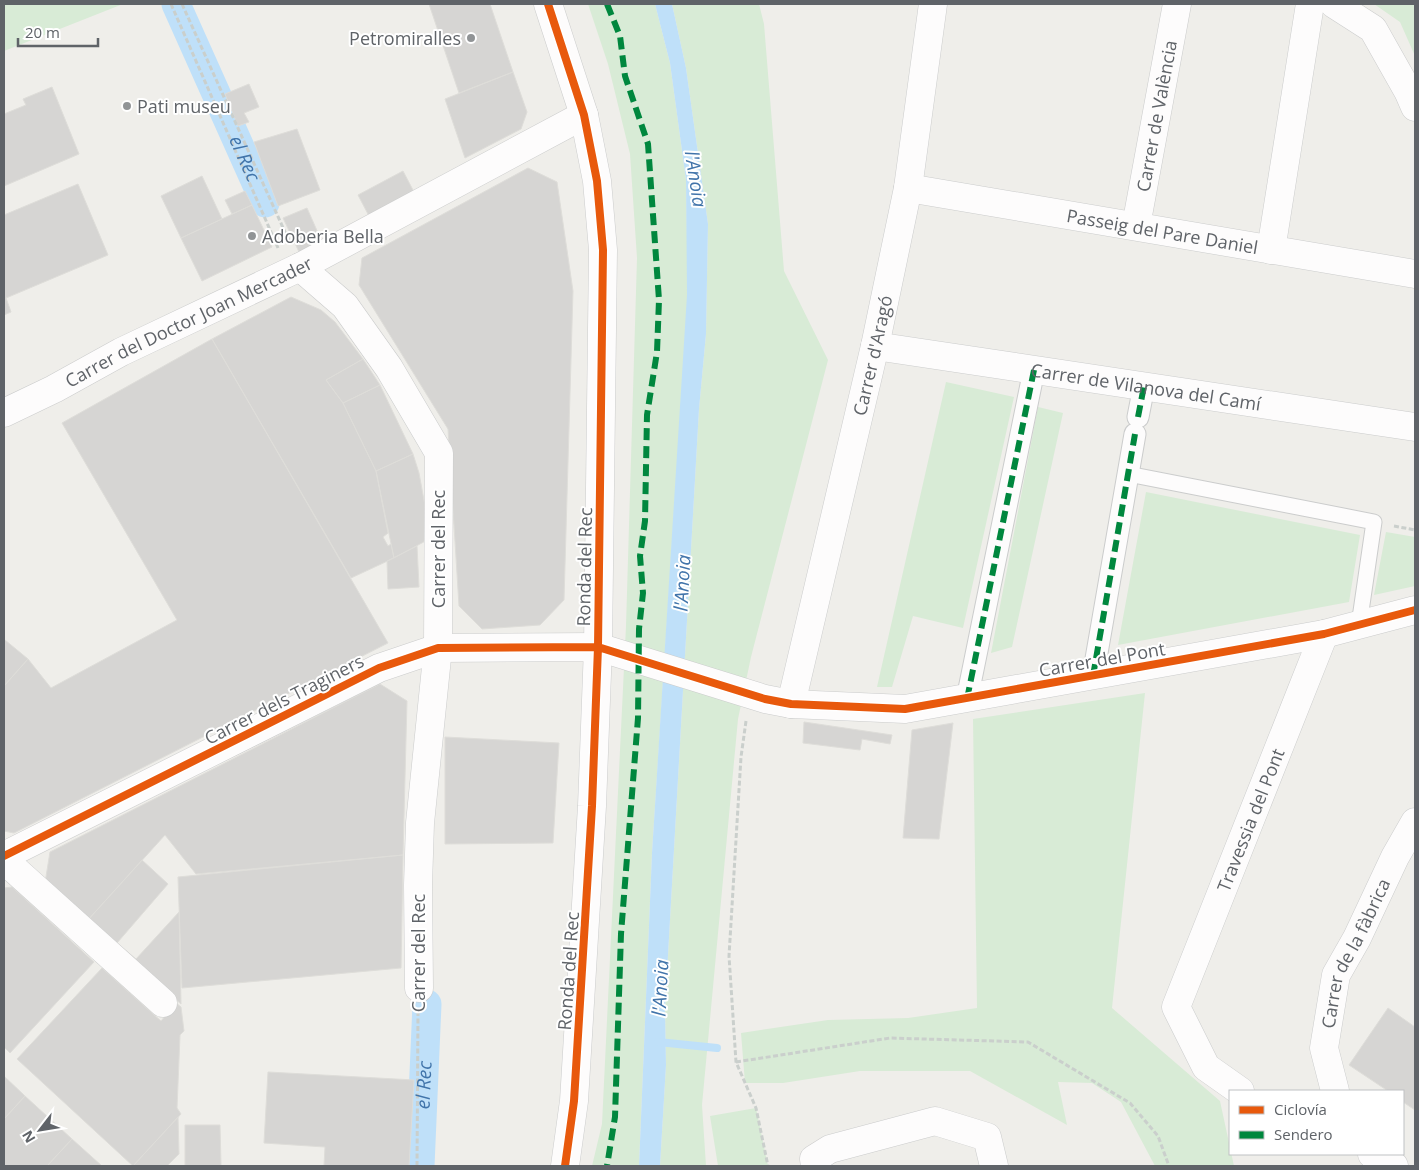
<svg xmlns="http://www.w3.org/2000/svg" width="1419" height="1170" viewBox="0 0 1419 1170" font-family="'Open Sans',sans-serif">
  <rect width="100%" height="100%" fill="#efeeea"/>
  <!-- green -->
  <path fill="#d8ebd6" d="M4,4h119l-119,47z
    M588,4h67l15,59 16,117 2,115 -36,558 -13,313h-47l10,-42 24,-498 11,-368 -7,-104 -22,-90z
    M672,4h87l5,20 20,247 44,89 -77,297 -13,62 -36,386 4,61h-46l6,-101 -1,-57 34,-599 7,-75 2,-110 -22,-156z
    M1374,4h41v52l-15,-34z
    M946,382l68,15 -51,231 -50,-12 -21,71h-15z
    M1038,407l25,6 -51,234 -21,6z
    M1146,492l214,43 -11,67 -231,43z
    M1386,532l29,5v49l-41,9z
    M1145,693l-33,315 108,93 14,65h-79l-34,-64 -29,-19 -34,-1 9,43 -97,-54h-110l-77,12h-38l-4,-50 87,-13 80,-2 69,-10 -4,-289z
    M756,1108l12,58h-50l-8,-50z"/>
  <!-- water -->
  <path fill="#bfe0f9" d="M655,4h17l14,64 22,156 -2,110 -7,75 -34,599 1,57 -6,101h-21l13,-313 35,-558 -1,-115 -16,-117z"/>
  <g fill="none" stroke-linecap="round" stroke-linejoin="round">
    <!-- stream -->
    <path stroke="#bfe0f9" stroke-width="8" d="M658,1042l59,6"/>
    <!-- canal -->
    <g stroke="#bfe0f9" stroke-width="29">
      <path id="s1" d="M176,4l89,199"/>
      <path id="s2" d="M420,1166l7,-162"/>
    </g>
  </g>
  <!-- building -->
  <path fill="#d6d5d3" stroke="#deddd9" d="M429,4h61l23,68 -54,21z
    M513,72l14,40 -6,17 -56,29 -20,-59z
    M249,84l10,23 -15,6 5,9 -11,4 -13,-32z
    M52,87l27,67 -75,32v-72l22,-9 -3,-6z
    M297,129l23,61 -42,16 -24,-64z
    M528,168l29,14 16,109 -9,309 -24,25 -58,4 -23,-23 -11,-177 -89,-144 3,-27z
    M403,171l11,21 -45,24 -11,-21z
    M202,176l20,43 -41,19 -20,-42z
    M78,184l30,71 -102,43 5,14 -7,3v-100z
    M245,191l7,14 -20,9 -7,-14z
    M252,205l20,42 -70,34 -21,-43z
    M307,208l15,34 -22,12 -17,-36z
    M291,297l30,13 14,12 28,37 -37,21 17,23 33,68 12,62 -5,4 5,9 3,-2 3,14 -43,20 -139,-239z
    M212,339l176,304 -374,190 -10,-2v-145l24,-27 23,29 126,-68 -115,-197z
    M363,359l17,26 -37,18 -17,-23z
    M380,385l33,69 -37,17 -33,-68z
    M413,454l6,19 12,65 -37,20 -18,-87z
    M417,546l2,41 -31,2 -1,-28z
    M5,640l23,19 -24,27v-44z
    M380,684l27,17 -4,154 -207,19 -31,-39 -78,86 -42,-38 5,-31z
    M804,722l88,13 -2,9 -28,-5 -2,11 -57,-7z
    M953,723l-14,116 -36,-1 9,-108z
    M445,737l114,6 -6,100 -108,1z
    M403,855l-2,113 -219,20 -4,-111z
    M142,860l26,24 -51,59 19,16 43,-47 2,92 -94,-83z
    M12,887l82,75 -84,91 -6,-6v-159z
    M102,968l59,53 15,-18 5,4 3,24 -4,4 -3,73 4,6 -48,52 -116,-107z
    M1388,1008l27,19v83l-12,-8v-11h-15l-39,-26z
    M268,1072l146,8 -5,86h-85l1,-19 -61,-4z
    M4,1076l21,20 -21,23z
    M25,1096l47,43 -25,27h-43v-47z
    M178,1117l1,37 -12,12h-34z
    M185,1125h35l1,41h-36z
    M72,1139l30,27h-55z"/>
  <g fill="none" stroke-linecap="round" stroke-linejoin="round">
    <!-- service casing -->
    <g stroke="#cbcccc" stroke-width="17">
      <path id="service" d="M1128,474l246,48 -15,103"/>
    </g>
    <!-- pedestrian casing -->
    <g stroke="#cbcccc" stroke-width="23">
      <path id="pedestrian" d="M1138,417l6,-31
        M1093,676l42,-242
        M967,699l67,-329"/>
    </g>
    <!-- minor casing -->
    <g stroke="#cbcccc" stroke-width="29">
      <g id="minor">
        <path d="M1334,4l39,25 35,62 7,16"/>
        <path id="s3" d="M908,188l507,86"/>
        <path id="s4" d="M1136,226l41,-222"/>
        <path d="M1271,250l39,-246"/>
        <path d="M300,267l45,39 44,62 50,85 -1,195 -18,175 -2,62 1,103"/>
        <path id="s5" d="M875,346l540,81"/>
        <path id="s6" d="M4,413l50,-24 67,-37 179,-85 284,-152"/>
        <path id="s7" d="M791,704l84,-358 33,-158 25,-184"/>
        <path d="M4,856l375,-188 59,-20 160,-1 167,52 26,5 114,5 419,-75 91,-24"/>
        <path d="M4,860l159,143"/>
        <path id="s8" d="M1240,1091l-34,-24 -30,-60 148,-373"/>
        <path id="s9" d="M1335,1091l-11,-43 12,-73 21,-37 38,-81 20,-35"/>
        <path d="M1372,1154l22,12"/>
        <path d="M815,1166l-1,-7 16,-10 105,-28 52,16 7,29"/>
      </g>
    </g>
    <!-- tertiary casing -->
    <g stroke="#cbcccc" stroke-width="29">
      <path id="tertiary" d="M548,4l36,111 13,66 6,69 -5,397 -6,159 -18,295 -9,65"/>
    </g>
    <!-- path -->
    <path stroke="#cacfcc" stroke-width="3" stroke-dasharray="5 2.5" stroke-linecap="butt" d="M171,4l107,244
      M182,4l107,237
      M1394,526l21,4
      M746,721l-5,36 -12,199 7,106 20,46 12,58
      M736,1062l154,-24 138,4 102,61 28,33 11,30
      M417,1166l1,-153"/>
    <!-- service -->
    <use href="#service" stroke="#fdfcfc" stroke-width="15"/>
    <!-- pedestrian -->
    <use href="#pedestrian" stroke="#fdfcfc" stroke-width="21"/>
    <!-- minor -->
    <use href="#minor" stroke="#fdfcfc" stroke-width="28"/>
    <!-- tertiary -->
    <use href="#tertiary" stroke="#fdfcfc" stroke-width="28"/>
    <!-- quiet -->
    <path stroke="#00873e" stroke-width="6" stroke-dasharray="12 6" stroke-linecap="butt" d="M607,4l13,32 5,40 23,68 11,156 -2,52 -10,63 -2,106 -5,35 3,37 -4,36 -1,89 -17,216 -6,183 -8,49
      M1138,417l6,-31
      M1093,676l42,-242
      M967,699l67,-329"/>
    <!-- cycleway casing -->
    <g stroke="#fff" stroke-width="11">
      <path id="cycleway" d="M548,4l36,111 13,66 6,69 -5,397 -6,159 -18,295 -9,65
        M4,856l375,-188 59,-20 160,-1 167,52 26,5 114,5 419,-75 91,-24"/>
    </g>
    <!-- cycleway -->
    <use href="#cycleway" stroke="#e8590c" stroke-width="8"/>
  </g>
  <!-- markers -->
  <g fill="#919496" stroke="#fff" stroke-width="2">
    <circle cx="471" cy="38" r="5"/>
    <circle cx="127" cy="106" r="5"/>
    <circle cx="252" cy="236" r="5"/>
  </g>
  <g text-anchor="middle" dominant-baseline="central" stroke-width="4" stroke-linejoin="round" paint-order="stroke">
    <!-- poi labels -->
    <g font-size="18" fill="#5f6368" stroke="#fff" text-anchor="start">
      <text x="461" y="38" text-anchor="end">Petromiralles</text>
      <text x="137" y="106">Pati museu</text>
      <text x="262" y="236">Adoberia Bella</text>
    </g>
    <!-- street labels -->
    <g font-size="18" fill="#5f6368" stroke="#fff">
      <text stroke="none"><textPath href="#s4" startOffset="112">Carrer de València</textPath></text>
      <text stroke="none"><textPath href="#s3" startOffset="258">Passeig del Pare Daniel</textPath></text>
      <text stroke="none"><textPath href="#s6" startOffset="206">Carrer del Doctor Joan Mercader</textPath></text>
      <text stroke="none"><textPath href="#s7" startOffset="358">Carrer d'Aragó</textPath></text>
      <text stroke="none"><textPath href="#s5" startOffset="274">Carrer de Vilanova del Camí</textPath></text>
      <text transform="translate(438 549) rotate(-90)">Carrer del Rec</text>
      <text transform="translate(584 567) rotate(-89)">Ronda del Rec</text>
      <text transform="translate(1102 659) rotate(-10)">Carrer del Pont</text>
      <text transform="translate(284 699) rotate(-27)">Carrer dels Traginers</text>
      <text stroke="none"><textPath href="#s8" startOffset="310">Travessia del Pont</textPath></text>
      <text transform="translate(418 953) rotate(-90)">Carrer del Rec</text>
      <text stroke="none"><textPath href="#s9" startOffset="145">Carrer de la fàbrica</textPath></text>
      <text transform="translate(568 971) rotate(-86)">Ronda del Rec</text>
    </g>
    <!-- water labels -->
    <g font-size="19" font-style="italic" fill="#4174aa" stroke="#fff">
      <text stroke="none"><textPath href="#s1" startOffset="169">el Rec</textPath></text>
      <text transform="translate(696 179) rotate(81)">l'Anoia</text>
      <text transform="translate(682 583) rotate(-87)">l'Anoia</text>
      <text transform="translate(660 988) rotate(-87)">l'Anoia</text>
      <text stroke="none"><textPath href="#s2" startOffset="81">el Rec</textPath></text>
    </g>
  </g>
  <!-- border -->
  <rect width="1419" height="1170" fill="none" stroke="#5f6368" stroke-width="10"/>
  <!-- legend -->
  <rect x="1229" y="1090" width="175" height="65" fill="#ffffff" stroke="#bfc1c3"/>
  <rect x="1239" y="1106" width="25" height="8" fill="#e8590c" stroke="#bfc1c3"/>
  <text x="1274" y="1115" font-size="15" fill="#5f6368">Ciclovía</text>
  <rect x="1239" y="1131" width="25" height="8" fill="#00873e" stroke="#bfc1c3"/>
  <text x="1274" y="1140" font-size="15" fill="#5f6368">Sendero</text>
  <!-- north arrow -->
  <g transform="translate(40 1130) rotate(239)" stroke="#ffffff" stroke-width="4" paint-order="stroke">
  <path d="M0-4L9 19L0 12L-9 19Z" fill="#5f6368"/>
  <text y="-8" font-size="14" font-weight="bold" text-anchor="middle" fill="#5f6368">N</text>
  </g>
  <!-- scale -->
  <path d="M18 38v8h80v-8" fill="none" stroke="#5f6368" stroke-width="2.5"/>
  <text x="25" y="38" font-size="15" fill="#5f6368" stroke="#ffffff" stroke-width="4" paint-order="stroke">20 m</text>
</svg>
